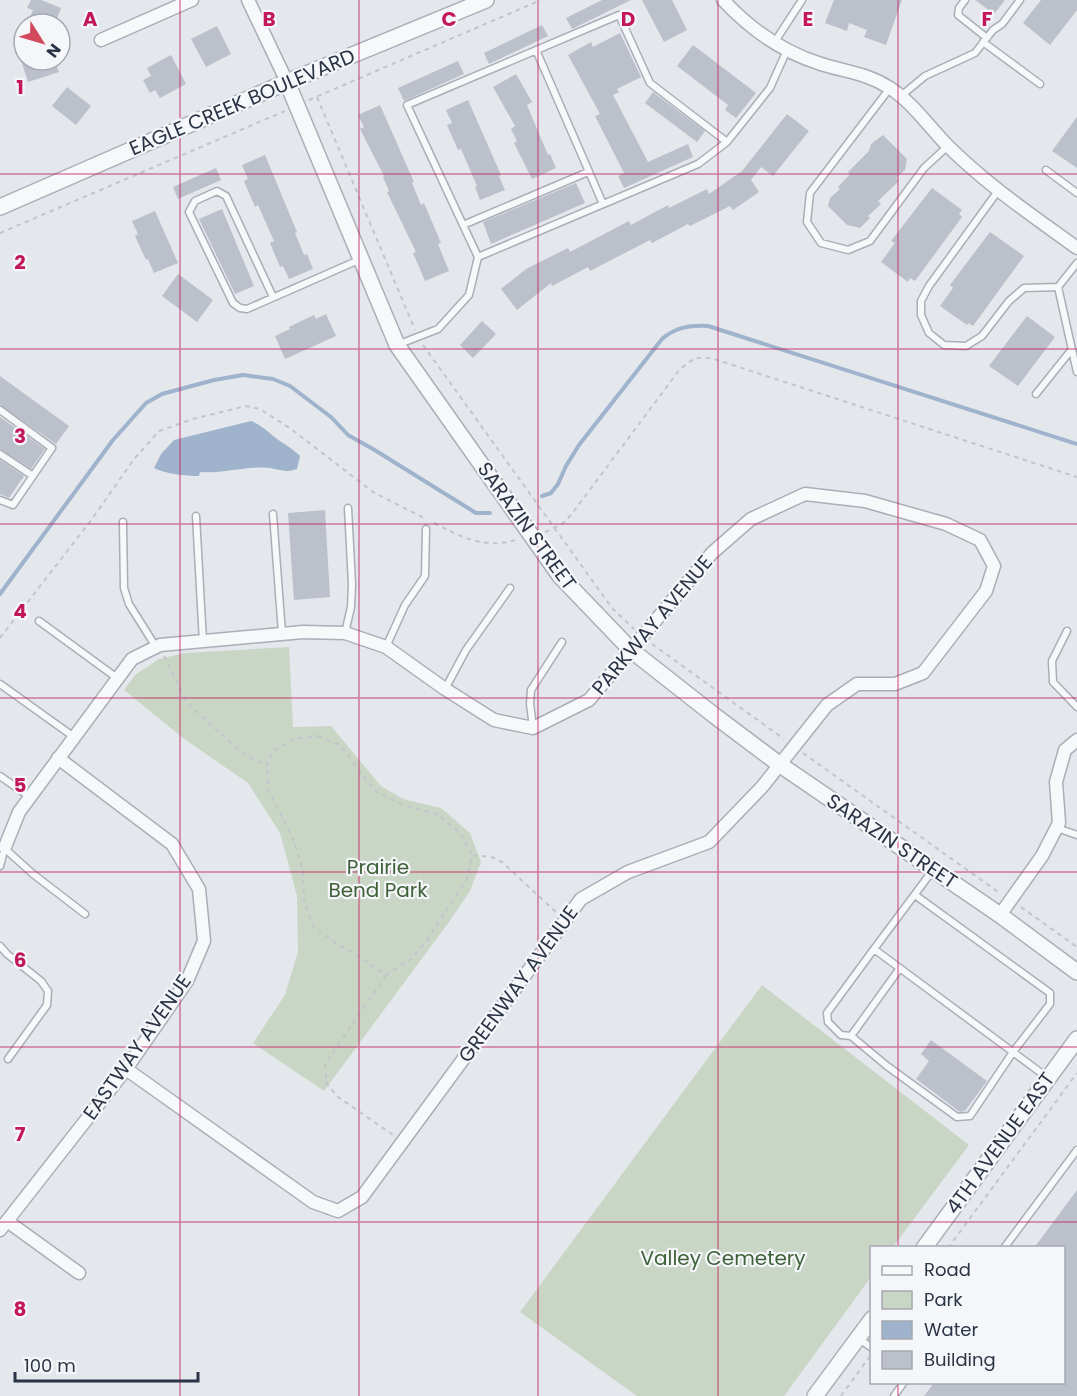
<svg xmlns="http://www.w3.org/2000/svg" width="1077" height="1396" viewBox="0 0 1077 1396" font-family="Poppins,sans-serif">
  <rect width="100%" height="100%" fill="#e4e7ec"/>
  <!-- green -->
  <path fill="#c9d6c5" d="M289,647l4,80 38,-1 50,60 22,13 38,9 29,25 11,29 -11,29 -21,31 -125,169 -71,-48 32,-48 13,-43 -1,-56 -17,-63 -32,-50 -65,-45 -59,-48 11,-15 24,-16 26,-6z
    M762,985l207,160 -76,102 -21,1 -1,29 -87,119h-147l-117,-84z"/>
  <!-- water -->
  <path fill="#9fb4cc" d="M251,421c13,5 18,13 29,20 7,5 13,8 20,15l-3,13c-9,3 -13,2 -22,0 -25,-5 -51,5 -75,3l-1,4c-14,0 -33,-2 -45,-8l7,-14 13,-14z"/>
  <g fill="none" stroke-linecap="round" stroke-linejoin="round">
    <!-- stream -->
    <path stroke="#9fb4cc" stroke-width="4" d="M542,496l9,-3 7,-9 8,-18 13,-21 83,-106c14,-12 28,-14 46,-13l369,118
      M0,594l113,-154 33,-37 16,-9 52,-14 29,-5 30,4 17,7 41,31 17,18 25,14 103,64h14"/>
  </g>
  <!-- building -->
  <path fill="#bbc0ca" d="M31,0h10l20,8 -6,16h-28l6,-14 -6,-2z
    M602,0h29l-59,29 -6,-11z
    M642,0h30l15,30 -23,12z
    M834,0h68l-16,45 -22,-8 3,-7 -18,-7 -2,8 -22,-8z
    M975,0h30l-11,14z
    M1041,0h36v10l-27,35 -27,-22z
    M542,25l6,11 -59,28 -5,-11z
    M217,26l14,28 -25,13 -15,-28z
    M620,33l21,44 -24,12 2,3 -6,3 35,67 40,-18 5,13 -69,31 -6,-12 6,-3 -29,-57 5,-2 -32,-59 23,-13 2,5z
    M693,45l63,48 -20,25 -11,-8 3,-5 -51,-39z
    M171,55l15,29 -26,14 -5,-8 -5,3 -7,-13 8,-4 -4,-8z
    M21,60h33l5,12 -31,10z
    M458,61l6,13 -60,27 -6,-13z
    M516,74l16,28 -5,3 21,50 2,-1 6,14 -24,11 -18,-36 3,-2 -6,-12 4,-3 -22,-39z
    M67,87l24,19 -15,19 -24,-19z
    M653,92l52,39 -8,11 -52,-39z
    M468,100l33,75 -2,1 6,14 -25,10 -5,-13 2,-1 -16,-37 -3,1 -11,-25 5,-2 -6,-13z
    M380,105l34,77 -2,1 9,22 3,-2 17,40 -3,1 11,27 -24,10 -12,-28 3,-1 -29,-60 2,-1 -6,-14 1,-1 -24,-47 4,-2 -6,-12z
    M787,114l22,17 -36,45 -12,-9 -10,13 8,12 -26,18 -3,-4 -40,20 -2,-2 -36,19 -2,-3 -60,31 -2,-4 -36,19 -1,-3 -34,27 -16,-21 25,-20 42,-21 2,4 59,-31 2,4 37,-20 1,3 38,-19 2,5 33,-23z
    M1077,117v51l-25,-17z
    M883,135l24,24 -2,11 -9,8 3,3 -21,20 3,3 -13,12 2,2 -10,10 -13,-3 -19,-19 2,-8 10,-9 -2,-2 12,-13 -2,-2 21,-21 2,-7z
    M265,155l32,77 -2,1 9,22 3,-1 6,15 -24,10 -6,-13 -3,1 -10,-24 4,-2 -16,-36 -3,2 -11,-26 4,-2 -6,-14z
    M216,168l5,12 -43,19 -5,-12z
    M576,183l9,20 -94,41 -8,-22z
    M932,188l30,22 -3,4 3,3 -47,64 -5,-3 -2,4 -27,-20 14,-19 -4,-2z
    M222,209l32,77 -19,8 -36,-75z
    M155,211l23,52 -24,10 -6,-14 -2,1 -11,-24 3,-2 -6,-13z
    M990,232l34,24 -51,70 -4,-3 -2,2 -27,-19 13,-18 -3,-3z
    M178,274l35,26 -16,22 -35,-26z
    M326,314l10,22 -51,23 -10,-23 15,-7 -1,-2 25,-12 2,4z
    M1027,316l28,21 -37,49 -29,-20z
    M482,321l14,13 -23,24 -13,-13z
    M0,376l69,50 -13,18 -56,-39z
    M0,417l45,32 -14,20 -31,-20z
    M0,460l24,16 -15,22 -9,-4z
    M325,510l5,87 -36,3 -6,-87z
    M931,1040l56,41 -22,30 -5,1 -44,-33 13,-18 -8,-7z
    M1077,1190v206h-153l10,-13h130v-135h-30z"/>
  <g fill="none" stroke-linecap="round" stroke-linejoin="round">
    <!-- service casing -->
    <g stroke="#a9aeb7" stroke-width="9">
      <path id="service" d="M965,0l-6,8 -1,7 29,23
        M983,42l57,42
        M774,43l28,-43
        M536,50l67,154
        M890,88l-80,105 -3,29 14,21 27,7 22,-9 54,-73 24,-22
        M901,96l24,-20 50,-23 18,-23 9,-6 18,-24
        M1046,170l31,23
        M998,191l-69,95 -8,15v14l8,18 15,12 22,1 16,-10 27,-35 15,-13 34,-1 19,-24
        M463,225l125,-53
        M478,257l-71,-152 212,-90 31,68 77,59
        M1058,287l19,85
        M273,297l-47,-101 -9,-5 -22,10 -6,11 44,91 7,5 7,1 114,-50
        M397,345l41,-16 31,-34 9,-38 220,-93 29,-22 43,-54 17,-38
        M1036,394l36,-45
        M0,410l52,38 -39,57 -13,-5
        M0,454l33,22
        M273,514l9,119
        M196,516l7,126
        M123,522l1,66 5,16 27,43
        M39,621l78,57
        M1067,631l-15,30 1,21 24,25
        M345,633l6,-26 1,-23 -4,-76
        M386,647l19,-42 20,-29 1,-47
        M0,684l74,53
        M445,689l21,-39 44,-62
        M533,727l-3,-23 1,-14 31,-48
        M0,776l30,21
        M1057,828l20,7
        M3,847l30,27 52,40
        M0,866l5,-19
        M933,870l-59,79 174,129
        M0,946l7,8 34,27 7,10 -1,14 -39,54
        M900,968l-49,68 36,30 70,51 13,-1 43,-64 37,-48v-11l-135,-98
        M851,1036l-10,-1 -13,-13 -1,-9 47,-64
        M1004,1248l73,-98
        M858,1338l14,10
        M894,1396l10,-14"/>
    </g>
    <!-- minor casing -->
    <g stroke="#a9aeb7" stroke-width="15">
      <path id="minor" d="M248,0l39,82
        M723,0c28,30 59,52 98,64 25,8 46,9 69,24 23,15 39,39 58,58 39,39 85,70 129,102
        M101,40l91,-40
        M5,847l14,-35 113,-153 28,-14 143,-13 42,1 41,14 59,42 49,31 39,8 56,-28 123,-147 39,-34 54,-25 60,7 81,23 34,16 14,26 -8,25 -63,82 -28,11h-38l-30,21 -65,82 -53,55 -81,30 -47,27 -219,298 -24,14 -25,-9 -187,-133
        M1000,915l42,-59 17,-33 -3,-41 9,-32 12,-10
        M7,1221l72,52
        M0,1230l126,-161 61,-88 17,-40 -5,-52 -27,-45 -114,-86"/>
    </g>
    <!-- tertiary casing -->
    <g stroke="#a9aeb7" stroke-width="18">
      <path id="tertiary" d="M287,82l110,263 163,231 71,74 84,66 64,48 221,151 77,57
        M0,207l287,-125 199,-82
        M924,1248l153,-209
        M815,1396l57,-77"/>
    </g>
    <!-- path -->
    <path stroke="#c2c5cb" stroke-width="2" stroke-dasharray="4.5 4.5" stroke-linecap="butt" d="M317,97l98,233
      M309,100l232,-100
      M0,233l285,-122
      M423,345l189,263 22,21
      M434,523c29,15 52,27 85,16
      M545,532l17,-8 9,-9 109,-146 15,-11h16l366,119
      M0,638l92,-119 42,-60 25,-28 34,-12 53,-13 14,3 31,20 82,63 53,27
      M652,644l132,95
      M164,656l23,47 59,53 20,9
      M318,736l22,9 35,46 28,14 34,9 23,19 12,22 -5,24 -42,64 -14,16 -25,16 -26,-18 -23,-13 -23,-17 -10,-25 -1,-32 -10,-31 -25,-50 -1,-24 5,-13 22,-13z
      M803,753l198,141
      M473,855l19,2 10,5 55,51
      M1021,907l56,40
      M386,975l-61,89 2,20 11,13 55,38
      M948,1248l129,-175
      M841,1396l29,-40"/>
    <!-- service -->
    <use href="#service" stroke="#f7f8fa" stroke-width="6"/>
    <!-- minor -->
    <use href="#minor" stroke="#f7f8fa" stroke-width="12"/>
    <!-- tertiary -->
    <use href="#tertiary" stroke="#f7f8fa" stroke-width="15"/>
  </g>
  <!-- grid -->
  <path fill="none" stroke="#c2185b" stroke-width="1.5" stroke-opacity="0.55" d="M180,0v1396M359,0v1396M538,0v1396M718,0v1396M898,0v1248M0,174h1077M0,349h1077M0,524h1077M0,698h1077M0,872h1077M0,1047h1077M0,1222h1077M898,1382v14"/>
  <g text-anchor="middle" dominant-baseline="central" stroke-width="4.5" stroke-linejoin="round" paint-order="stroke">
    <!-- street labels -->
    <g font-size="20" fill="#2b3445" stroke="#f4f6f9">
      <text transform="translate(242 102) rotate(-23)">EAGLE CREEK BOULEVARD</text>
      <text transform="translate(527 526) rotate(54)">SARAZIN STREET</text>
      <text transform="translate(652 625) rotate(-50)">PARKWAY AVENUE</text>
      <text transform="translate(892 841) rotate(34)">SARAZIN STREET</text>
      <text transform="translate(518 984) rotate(-54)">GREENWAY AVENUE</text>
      <text transform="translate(137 1047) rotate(-55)">EASTWAY AVENUE</text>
      <text transform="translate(1000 1143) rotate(-54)">4TH AVENUE EAST</text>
    </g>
    <!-- park labels -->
    <g font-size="20" fill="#3f6138" stroke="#f4f6f9">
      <text x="378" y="867">Prairie<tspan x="378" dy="23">Bend Park</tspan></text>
      <text x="723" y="1258">Valley Cemetery</text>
    </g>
  </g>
  <g font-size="20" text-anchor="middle" font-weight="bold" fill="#c2185b" stroke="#f4f6f9" stroke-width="4.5" stroke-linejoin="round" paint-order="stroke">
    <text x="90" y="26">A</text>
    <text x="269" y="26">B</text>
    <text x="449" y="26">C</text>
    <text x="628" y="26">D</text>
    <text x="808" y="26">E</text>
    <text x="987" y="26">F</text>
    <text x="20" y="94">1</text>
    <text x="20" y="269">2</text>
    <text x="20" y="443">3</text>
    <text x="20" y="618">4</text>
    <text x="20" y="792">5</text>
    <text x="20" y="967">6</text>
    <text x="20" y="1141">7</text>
    <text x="20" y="1316">8</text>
  </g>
  <!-- legend -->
  <rect x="870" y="1246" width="195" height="138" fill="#f4f6f9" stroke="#a4a8b1" stroke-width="1.5"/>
  <rect x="882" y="1266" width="30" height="9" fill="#f7f8fa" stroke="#a4a8b1" stroke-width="1.5"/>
  <text x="924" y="1276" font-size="18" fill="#2b3445">Road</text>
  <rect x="882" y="1291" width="30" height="18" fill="#c9d6c5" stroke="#a4a8b1" stroke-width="1.5"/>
  <text x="924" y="1306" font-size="18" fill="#2b3445">Park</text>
  <rect x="882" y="1321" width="30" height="18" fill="#9fb4cc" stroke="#a4a8b1" stroke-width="1.5"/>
  <text x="924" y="1336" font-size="18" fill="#2b3445">Water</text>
  <rect x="882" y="1351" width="30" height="18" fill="#bbc0ca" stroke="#a4a8b1" stroke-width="1.5"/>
  <text x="924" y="1366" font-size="18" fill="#2b3445">Building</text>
  <!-- north arrow -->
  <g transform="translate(42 42) rotate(127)"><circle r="28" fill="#f4f6f9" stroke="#a4a8b1" stroke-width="1.5"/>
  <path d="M0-4.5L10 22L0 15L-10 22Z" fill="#d1495b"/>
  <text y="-9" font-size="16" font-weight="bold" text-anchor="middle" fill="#2b3445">N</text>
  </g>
  <!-- scale -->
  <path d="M15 1372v9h183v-9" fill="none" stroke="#2b3445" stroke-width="3"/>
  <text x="24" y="1372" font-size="18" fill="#2b3445" stroke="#f4f6f9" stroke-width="4.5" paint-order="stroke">100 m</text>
</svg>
